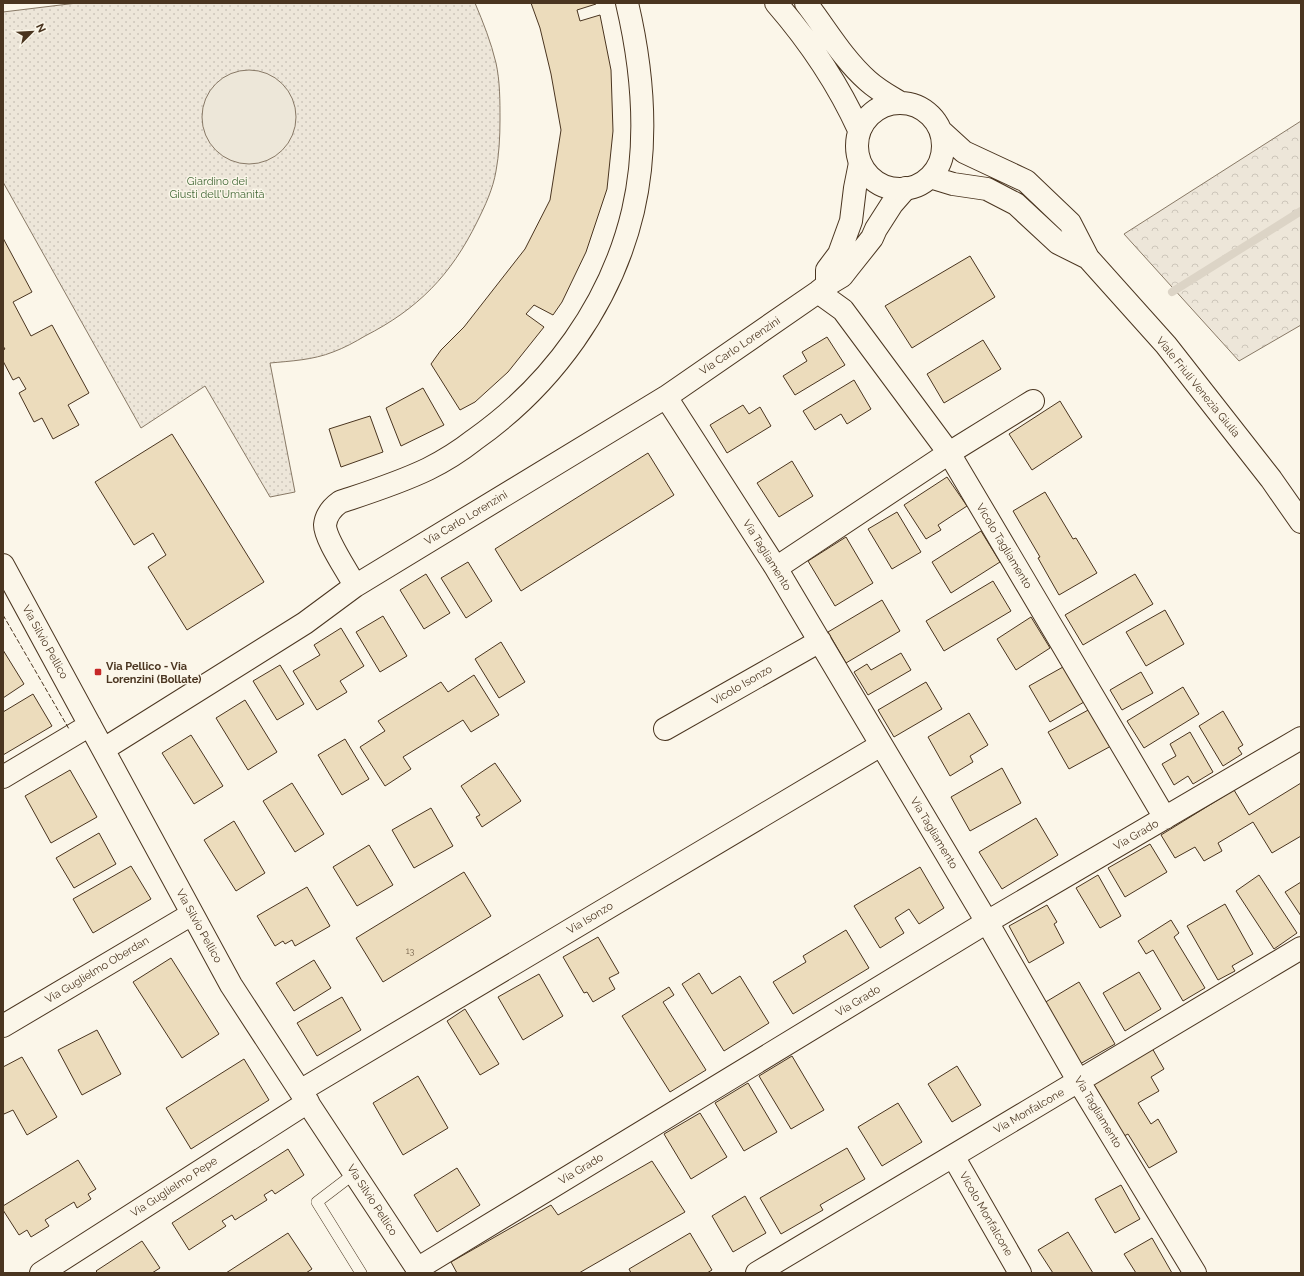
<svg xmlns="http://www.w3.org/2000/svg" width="1304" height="1276" viewBox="0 0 1304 1276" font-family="Raleway,sans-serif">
  <defs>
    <pattern id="forest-crowns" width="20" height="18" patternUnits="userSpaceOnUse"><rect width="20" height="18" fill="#ede6d9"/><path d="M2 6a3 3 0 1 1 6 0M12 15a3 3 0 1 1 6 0" fill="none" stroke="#cdc6ba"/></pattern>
    <pattern id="park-dots" width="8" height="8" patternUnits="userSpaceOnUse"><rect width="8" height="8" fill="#ede6d9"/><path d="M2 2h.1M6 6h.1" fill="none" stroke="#cdc6ba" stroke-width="1.8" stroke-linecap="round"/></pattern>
  </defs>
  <rect width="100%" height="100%" fill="#fbf6e9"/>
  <!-- forest -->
  <path fill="url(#forest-crowns)" stroke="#887966" d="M1301,121v204l-62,36 -115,-127z"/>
  <!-- park -->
  <path fill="url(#park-dots)" stroke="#887966" d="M77,3h398c8,19 16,39 21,60 4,18 4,38 4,57 0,17 -1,35 -4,51 -3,18 -11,35 -19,51 -26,53 -59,87 -112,114 -10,6 -21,12 -32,16 -20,8 -42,9 -63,11l25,129 -25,5 -65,-111 -64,42 -138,-246v-170z"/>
  <!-- parking -->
  <path fill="#ede7d9" stroke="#887966" d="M202 117a47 47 0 1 1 94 0a47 47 0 1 1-94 0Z"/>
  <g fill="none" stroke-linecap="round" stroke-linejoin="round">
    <!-- stream -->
    <path stroke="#dcd4c6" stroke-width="8" d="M1172,292l129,-81"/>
  </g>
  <!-- building -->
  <path fill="#ecdcbc" stroke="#4a3520" d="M531,3h65v1l-19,6 3,11 20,-6 11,55 2,61 -6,58 -21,63 -24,50 -9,13 -19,-10 -8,9 18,13 -36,45 -33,30 -15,8 -29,-46 10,-14 23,-23 61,-78 25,-49 11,-70 -10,-56 -11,-46z
    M3,238l29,54 -19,10 18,34 21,-11 37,68 -21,12 11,20 -26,14 -11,-21 -8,4 -15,-29 7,-4 -7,-12 -6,3 -10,-19v-11l2,-1 -2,-3z
    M970,256l25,41 -83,51 -27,-42z
    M827,337l18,28 -50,30 -12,-19 24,-15 -5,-9z
    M983,340l18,29 -57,34 -17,-29z
    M854,380l17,29 -24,15 -6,-10 -26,16 -12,-19z
    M423,388l21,37 -43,21 -15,-38z
    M1060,401l22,36 -50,33 -23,-36z
    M743,405l6,9 11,-7 11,19 -44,27 -17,-28z
    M370,416l13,36 -42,15 -12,-38z
    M172,434l92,148 -77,48 -39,-63 18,-12 -13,-22 -19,12 -39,-63z
    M648,453l26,42 -153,96 -26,-42z
    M792,461l21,35 -34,21 -22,-34z
    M947,477l20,29 -29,19 3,5 -15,9 -22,-34z
    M1045,492l28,47 3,-1 21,35 -38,22 -21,-37 2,-1 -27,-46z
    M897,512l24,40 -29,17 -24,-40z
    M981,531l19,31 -49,31 -19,-31z
    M846,537l27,46 -38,23 -27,-45z
    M468,562l24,39 -26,17 -25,-40z
    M426,574l24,39 -26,16 -24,-39z
    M1135,574l18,30 -70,41 -18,-30z
    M993,581l18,30 -67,40 -18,-30z
    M882,600l18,31 -54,32 -18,-31z
    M1165,610l19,34 -38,22 -20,-34z
    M383,616l24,40 -27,16 -24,-40z
    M1031,617l19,31 -34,22 -19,-31z
    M341,628l23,38 -24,15 7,11 -30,18 -24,-39 27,-16 -6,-10z
    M501,642l24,40 -26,16 -24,-39z
    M3,650l21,34 -21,14z
    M901,653l10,17 -43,25 -14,-23 13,-8 4,6z
    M280,665l24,39 -27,16 -24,-39z
    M1063,667l21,35 -34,20 -21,-36z
    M1141,672l12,21 -31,17 -12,-20z
    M474,675l25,40 -28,17 -8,-12 -60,37 8,12 -26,17 -25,-39 25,-16 -7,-10 63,-39 7,10z
    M926,682l16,27 -48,28 -16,-27z
    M1183,687l16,27 -55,34 -17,-27z
    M33,694l19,32 -49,29v-43z
    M245,700l32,52 -29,18 -32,-52z
    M1090,709l21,37 -42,23 -21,-37z
    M1223,711l20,34 -5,3 4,6 -19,12 -24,-40z
    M969,713l19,32 -18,11 3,6 -23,14 -22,-39z
    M1190,732l23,40 -20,12 -5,-8 -14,9 -12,-21 14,-8 -6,-12z
    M191,735l32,51 -29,18 -32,-51z
    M345,739l24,40 -27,16 -24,-40z
    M495,763l26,38 -39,26 -6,-10 4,-2 -19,-29z
    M1002,768l19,35 -51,28 -19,-34z
    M70,770l27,47 -46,26 -26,-47z
    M292,783l32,51 -29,18 -32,-51z
    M1301,783v53l-29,17 -19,-31 -35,21 4,8 -18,10 -9,-14 -20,11 -14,-23 73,-45 15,25z
    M431,808l22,38 -39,22 -22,-38z
    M1036,818l22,37 -56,34 -23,-37z
    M234,821l31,52 -29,18 -32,-51z
    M99,833l17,31 -42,24 -18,-30z
    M1150,844l17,28 -42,25 -17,-29z
    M369,845l24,40 -36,21 -24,-39z
    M131,866l20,33 -58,34 -20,-34z
    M920,867l24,41 -25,16 -10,-15 -14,9 9,15 -24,15 -26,-42z
    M464,872l27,44 -108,66 -27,-44z
    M1098,875l23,41 -21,12 -24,-40z
    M1259,875l38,58 -23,16 -38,-58z
    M1301,882v34l-16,-24z
    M307,887l23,39 -35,20 -3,-6 -7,4 -2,-3 -8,5 -18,-30z
    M1225,904l28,50 -21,12 3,5 -17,9 -31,-54z
    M1047,905l10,17 -3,2 10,19 -35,20 -20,-37z
    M1171,920l8,13 -5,4 31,51 -22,13 -30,-51 -7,4 -8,-13z
    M846,930l23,38 -76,46 -20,-32 33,-20 -3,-6z
    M598,937l21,36 -10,5 6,11 -22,13 -6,-10 -3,1 -21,-36z
    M171,958l48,76 -37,24 -49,-76z
    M314,960l17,28 -37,23 -18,-28z
    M1139,972l22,37 -36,22 -22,-38z
    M699,973l13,21 28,-18 29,47 -45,28 -42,-67z
    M539,974l24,42 -40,24 -25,-43z
    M1079,982l36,62 -35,20 -36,-61z
    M669,987l5,8 -11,7 43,68 -36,22 -48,-76z
    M342,997l19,33 -44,26 -20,-33z
    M465,1009l34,55 -19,11 -33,-54z
    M97,1030l24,44 -39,21 -24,-45z
    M1152,1048l12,21 -13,8 8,14 -21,12 13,21 7,-5 19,33 -28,16 -21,-34 -4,2 -31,-53z
    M792,1056l32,54 -33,19 -32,-53z
    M22,1057l35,60 -30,18 -14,-25 -9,4 -1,-2v-45z
    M244,1059l25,41 -78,49 -25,-41z
    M957,1066l24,39 -29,17 -24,-38z
    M418,1076l30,52 -45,27 -30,-52z
    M748,1083l29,49 -33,19 -29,-48z
    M898,1103l24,39 -40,24 -24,-39z
    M700,1113l27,44 -36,22 -27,-45z
    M847,1148l18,31 -45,26 3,5 -42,24 -21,-36z
    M288,1149l16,26 -29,19 -3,-4 -8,5 3,5 -32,20 -3,-5 -10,6 4,5 -37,24 -17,-27z
    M78,1160l18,29 -8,5 3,5 -14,9 -3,-6 -29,18 4,6 -18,11 -4,-7 -8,5 -16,-25v-4z
    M652,1161l33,51 -106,61h-122l-6,-11 100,-57 7,10z
    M457,1168l23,37 -43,27 -23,-37z
    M1121,1185l19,34 -25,14 -20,-34z
    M745,1196l21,37 -33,19 -21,-36z
    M1068,1232l25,41h-40l-15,-23z
    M288,1233l24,36 -6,4h-80z
    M690,1233l22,37 -5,3h-76l-2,-4z
    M1152,1238l20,35h-36l-12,-19z
    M142,1241l18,27 -8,5h-54l-2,-2z"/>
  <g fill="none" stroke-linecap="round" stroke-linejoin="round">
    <!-- service casing -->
    <g stroke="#4a3520" stroke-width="12">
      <path id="service" d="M355,1173l-38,29 44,71"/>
    </g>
    <!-- minor casing -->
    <g stroke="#4a3520" stroke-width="24">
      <path id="minor" d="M827,285v-15l12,-16 12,-33 4,-33 5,-25
        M818,292l25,18 106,143 216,365
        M666,397l110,171 211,354 92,160 116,191
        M3,565l228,420 69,106 120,182
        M776,568l173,-115 84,-52
        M355,586c-7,-14 -30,-47 -30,-61 1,-10 8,-18 15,-23 30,-10 59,-19 88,-33 16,-8 32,-18 46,-29 78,-55 137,-136 159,-229 16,-69 10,-140 -6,-208
        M665,729l155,-88
        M104,749l201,-126 50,-37 311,-189 152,-105 9,-7 15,-9 7,-9 23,-29 4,-9 16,-25 14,-16
        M3,777l87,-52
        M3,1026l189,-112
        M300,1091l581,-346
        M953,1156l67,117
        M417,1269l570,-347 314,-184
        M41,1273l267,-171
        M757,1273c181,-109 363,-216 544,-325"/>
    </g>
    <!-- tertiary casing -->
    <g stroke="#4a3520" stroke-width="24">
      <path id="tertiary" d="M776,3c33,38 62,81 83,127
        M806,3c20,26 37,56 62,78 10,9 21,15 31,21
        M857 146a43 43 0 1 1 86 0a43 43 0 1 1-86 0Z
        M941,131l23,21 62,29 44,42 18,35 78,87 105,134 30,43
        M930,177l23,7 34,5 29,15 42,39 30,15"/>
    </g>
    <!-- service -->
    <use href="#service" stroke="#fbf6e9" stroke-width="11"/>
    <!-- minor -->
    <use href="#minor" stroke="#fbf6e9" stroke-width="22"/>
    <!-- tertiary -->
    <use href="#tertiary" stroke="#fbf6e9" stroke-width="22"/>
    <!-- fence -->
    <path stroke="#4a3520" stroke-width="1" stroke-dasharray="5 2" stroke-linecap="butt" d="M3,615l66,114"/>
  </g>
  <!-- markers -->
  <rect fill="#c62828" stroke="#fbf6e9" stroke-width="1.5" x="94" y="668" width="8" height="8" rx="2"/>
  <g text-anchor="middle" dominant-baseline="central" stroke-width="3" stroke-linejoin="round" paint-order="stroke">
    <!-- number labels -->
    <g font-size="9" fill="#725f47">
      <text x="410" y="951">13</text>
    </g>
    <!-- park labels -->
    <g font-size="11" fill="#436837" stroke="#fbf6e9">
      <text x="217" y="181">Giardino dei<tspan x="217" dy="13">Giusti dell'Umanità</tspan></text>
    </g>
    <!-- street labels -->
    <g font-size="11" fill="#4a3520" stroke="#fbf6e9">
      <text transform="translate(740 346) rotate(-34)">Via Carlo Lorenzini</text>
      <text transform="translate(1198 387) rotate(51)">Viale Friuli Venezia Giulia</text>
      <text transform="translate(466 518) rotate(-31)">Via Carlo Lorenzini</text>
      <text transform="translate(1004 546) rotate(59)">Vicolo Tagliamento</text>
      <text transform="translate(767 555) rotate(58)">Via Tagliamento</text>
      <text transform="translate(45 642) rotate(61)">Via Silvio Pellico</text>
      <text transform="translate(742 685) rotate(-30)">Vicolo Isonzo</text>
      <text transform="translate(934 833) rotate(59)">Via Tagliamento</text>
      <text transform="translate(1136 835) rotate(-30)">Via Grado</text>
      <text transform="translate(590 918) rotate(-31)">Via Isonzo</text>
      <text transform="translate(199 926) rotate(61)">Via Silvio Pellico</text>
      <text transform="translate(97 970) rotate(-31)">Via Guglielmo Oberdan</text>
      <text transform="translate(858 1001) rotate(-31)">Via Grado</text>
      <text transform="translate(1029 1111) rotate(-30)">Via Monfalcone</text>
      <text transform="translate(1098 1112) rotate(59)">Via Tagliamento</text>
      <text transform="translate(581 1169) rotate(-31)">Via Grado</text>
      <text transform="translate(174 1187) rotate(-33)">Via Guglielmo Pepe</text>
      <text transform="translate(372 1200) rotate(57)">Via Silvio Pellico</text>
      <text transform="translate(986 1214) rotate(60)">Vicolo Monfalcone</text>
    </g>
    <!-- poi labels -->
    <g font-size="11" font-weight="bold" fill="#4a3520" stroke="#fbf6e9" text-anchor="start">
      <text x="106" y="666">Via Pellico - Via<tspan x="106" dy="13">Lorenzini (Bollate)</tspan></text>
    </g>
  </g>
  <!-- border -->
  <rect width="1304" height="1276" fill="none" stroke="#4a3520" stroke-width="8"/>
  <!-- north arrow -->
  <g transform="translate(32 32) rotate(66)" stroke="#fbf6e9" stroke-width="3" paint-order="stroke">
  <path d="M0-3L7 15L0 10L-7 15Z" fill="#4a3520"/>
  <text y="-6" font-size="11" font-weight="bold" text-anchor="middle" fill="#4a3520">N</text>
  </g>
</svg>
